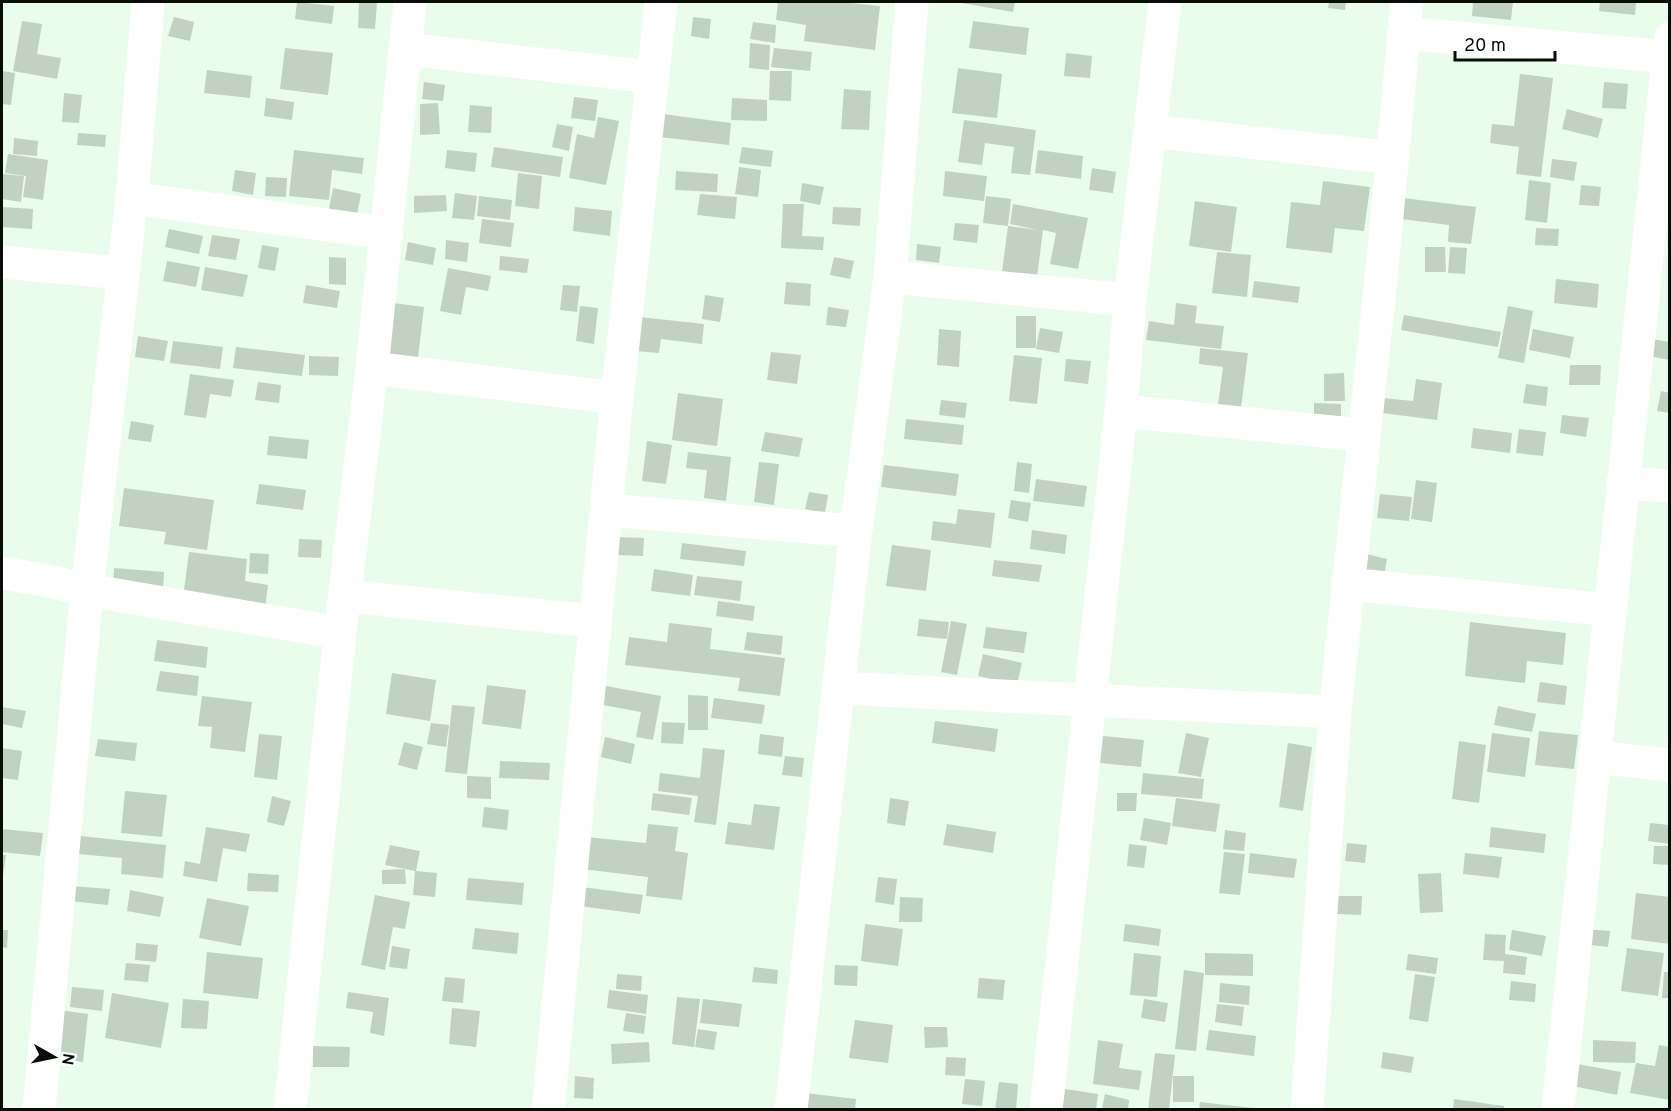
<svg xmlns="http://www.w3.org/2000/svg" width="1671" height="1111" viewBox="0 0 1671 1111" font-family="Overpass,sans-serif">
  <rect width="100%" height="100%" fill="#eafceb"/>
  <!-- building -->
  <path fill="#c1d2c2" d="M297,2l37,4 -2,18 -37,-5z
    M359,2h18l-2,27 -17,-1z
    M778,2h63l39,4 -5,44 -71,-9 2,-16 -30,-5z
    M956,2h59l-2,10z
    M1329,2h17l-1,8 -17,-2z
    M1473,2h40l-2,18 -39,-4z
    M1600,2h36l-1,13 -36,-4z
    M174,17l20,5 -4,19 -22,-5z
    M693,17l18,2 -2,20 -18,-3z
    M22,21l20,3 -5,30 24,4 -4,21 -44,-8z
    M973,21l56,7 -3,27 -57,-7z
    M753,22l23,3 -1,18 -25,-4z
    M750,43l20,2 -1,25 -20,-2z
    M285,48l48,5 -5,42 -48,-6z
    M774,48l38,4 -2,19 -39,-4z
    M1066,53l26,3 -2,22 -26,-2z
    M958,68l44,6 -5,44 -45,-5z
    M207,70l45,6 -2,22 -46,-5z
    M2,71l13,2 -4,32 -9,-1z
    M770,71h22l-1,30 -22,-1z
    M1520,74l33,4 -12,99 -25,-3 3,-27 -29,-4 2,-19 22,2z
    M424,82l21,3 -2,16 -21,-2z
    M1604,82l24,2 -2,25 -24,-1z
    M844,89l27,2 -2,39 -28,-1z
    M64,93l18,2 -3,28 -17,-1z
    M574,97l24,3 -3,21 -24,-3z
    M266,98l28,4 -2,18 -28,-4z
    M732,98l35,2v21l-36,-1z
    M438,103l2,31 -20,1v-31z
    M470,105l22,2 -1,26 -23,-1z
    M1567,109l36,10 -5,19 -36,-9z
    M663,114l68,9 -2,22 -69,-8z
    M598,117l21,4 -13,64 -37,-7 8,-44 17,4z
    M964,120l72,10 -6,45 -19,-2 3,-26 -29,-4 -3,22 -24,-3z
    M557,124l16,3 -4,24 -17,-4z
    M78,133l28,2 -1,12 -28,-2z
    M14,138l24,3 -1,15 -24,-2z
    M494,147l69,10 -3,20 -69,-10z
    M742,147l31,4 -2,16 -32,-4z
    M294,150l70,8 -2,16 -30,-4 -3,30 -40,-4z
    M447,150l30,3 -2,19 -30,-4z
    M1038,150l45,6 -2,23 -46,-6z
    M8,154l40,6 -5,40 -20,-3 3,-21 -21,-3z
    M1552,159l25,3 -3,19 -24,-4z
    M739,167l22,3 -3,27 -23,-3z
    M1092,168l24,4 -3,21 -24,-3z
    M235,170l21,3 -3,22 -21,-4z
    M676,171l42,3 -1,18 -42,-2z
    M945,171l42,5 -3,25 -41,-5z
    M518,173l24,3 -3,33 -24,-3z
    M2,174l22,2 -3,26 -19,-3z
    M266,177l21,1 -1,19 -21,-1z
    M1529,180l22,3 -4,40 -22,-3z
    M1323,181l47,6 -6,44 -29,-3 -3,25 -46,-5 5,-46 29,3z
    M802,183l22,4 -4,18 -20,-4z
    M1581,185l20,2 -2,19 -20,-1z
    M333,188l28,6 -5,25 -28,-6z
    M455,193l22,3 -3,24 -22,-2z
    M700,194l37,3 -2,22 -38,-4z
    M446,195l1,16 -33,2v-17z
    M479,196l33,4 -2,20 -33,-4z
    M986,196l25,3 -3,27 -25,-3z
    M1403,198l73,9 -5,37 -23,-2 1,-17 -48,-6z
    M1195,201l42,6 -6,45 -42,-6z
    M783,204h21l-2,32 22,1 -1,13 -42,-2z
    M1013,204l75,14 -10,51 -28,-5 6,-31 -13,-3 -6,47 -35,-5 6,-46 30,4 -28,-6z
    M2,207l31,2 -1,20 -30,-2z
    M575,207l37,4 -2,25 -37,-5z
    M833,207l28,1 -1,18 -28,-2z
    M482,219l32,4 -3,24 -32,-4z
    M955,223l24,2 -2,18 -24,-3z
    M1536,228l23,1 -1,17 -23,-1z
    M169,229l34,7 -4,18 -34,-7z
    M212,235l28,4 -4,21 -28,-4z
    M446,240l23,3 -2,19 -22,-3z
    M408,242l28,6 -3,17 -28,-5z
    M917,244l24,3 -2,16 -23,-3z
    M262,245l17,3 -4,23 -17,-3z
    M1425,247h20l1,25h-21z
    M1450,247l17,1 -2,26 -17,-1z
    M1217,252l34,3 -4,42 -35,-4z
    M500,256l29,3 -2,14 -28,-3z
    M329,257l17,1v27l-17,-1z
    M834,257l20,4 -4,18 -20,-4z
    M167,261l33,6 -4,20 -33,-6z
    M205,267l43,8 -5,22 -42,-7z
    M448,268l43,8 -3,15 -22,-4 -5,28 -21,-4z
    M1556,279l43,5 -2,24 -43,-5z
    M1254,281l46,6 -2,16 -46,-6z
    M786,282l25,2 -1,22 -26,-2z
    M306,285l34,6 -3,17 -34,-5z
    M563,285l17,1 -3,26 -17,-2z
    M705,295l19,3 -4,24 -18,-3z
    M393,303l31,4 -7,59 -31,-4z
    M1176,303l21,3 -2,17 29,3 -3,23 -75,-9 3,-19 25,4z
    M580,306l18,2 -4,36 -18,-3z
    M1508,306l25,5 -9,52 -26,-5z
    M828,307l21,3 -3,17 -20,-2z
    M1404,315l97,17 -3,15 -97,-17z
    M1016,316h20v32h-20z
    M640,317l64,7 -2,20 -41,-5 -2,14 -23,-2z
    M1040,328l23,4 -4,21 -23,-4z
    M939,329l22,2 -2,36 -22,-2z
    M1533,329l41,8 -4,21 -41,-8z
    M138,336l30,5 -4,20 -29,-4z
    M1651,339l19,3v18l-22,-4z
    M173,341l50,6 -3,22 -50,-6z
    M236,347l69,8 -3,21 -69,-8z
    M1200,348l48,5 -7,55 -23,-3 5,-38 -24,-3z
    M771,352l30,3 -4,29 -30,-4z
    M1014,355l28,3 -5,46 -28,-3z
    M309,356l30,1 -1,19 -29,-1z
    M1066,359l25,2 -3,23 -24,-3z
    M1570,365h31l-1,20h-31z
    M1344,373l1,28h-21v-27z
    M190,374l44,6 -3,17 -21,-3 -4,24 -22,-3z
    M1416,379l26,4 -5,37 -55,-7 1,-15 30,3z
    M258,382l23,3 -2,18 -24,-3z
    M1526,384l22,3 -2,19 -23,-3z
    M1661,391l9,2v20l-13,-2z
    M678,393l45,6 -6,47 -45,-6z
    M941,400l26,3 -2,15 -26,-3z
    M1314,403l27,1v20l-27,-1z
    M1562,415l27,3 -3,19 -26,-4z
    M906,419l58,6 -2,20 -58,-6z
    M131,421l23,4 -3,17 -23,-3z
    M1473,428l39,5 -2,20 -39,-5z
    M1519,429l27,3 -3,24 -27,-3z
    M765,432l38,6 -4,19 -38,-6z
    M269,436l40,4 -2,19 -40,-4z
    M647,441l25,4 -6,39 -24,-3z
    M688,452l43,5 -5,44 -22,-3 3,-28 -21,-2z
    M759,462l20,2 -5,41 -20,-3z
    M1017,462l15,2 -3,29 -15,-2z
    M884,465l75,9 -3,22 -75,-9z
    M1036,479l51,7 -3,21 -51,-6z
    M1416,480l21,3 -5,39 -21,-3z
    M259,484l47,6 -3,20 -47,-6z
    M124,488l90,12 -7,50 -43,-6 2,-12 -47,-6z
    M809,492l19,3 -3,18 -20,-4z
    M1380,494l32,3 -3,24 -32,-3z
    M1011,500l20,3 -3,19 -20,-4z
    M958,509l37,4 -4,35 -60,-8 2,-19 23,3z
    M1032,530l35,5 -2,19 -35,-5z
    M617,537l27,1 -1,18 -27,-1z
    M299,539l23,1 -1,18 -23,-1z
    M682,543l64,8 -2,15 -64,-7z
    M892,545l39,5 -5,41 -40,-5z
    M189,552l58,7 -2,22 23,4 -3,23 -82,-10z
    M250,553l19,1 -1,20 -19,-1z
    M1367,554l20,5 -3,18 -21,-4z
    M994,560l48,5 -3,17 -47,-6z
    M114,568l50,4 -1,20 -50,-4z
    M654,569l39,6 -3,21 -39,-5z
    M697,576l45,5 -2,20 -46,-6z
    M718,601l37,5 -2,15 -37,-5z
    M919,619l30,3 -2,17 -30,-3z
    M951,621l16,3 -10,51 -16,-3z
    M1470,622l96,11 -3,32 -36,-4 -2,22 -60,-7z
    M669,623l43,5 -2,21 75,9 -5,38 -42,-5 2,-13 -115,-13 4,-28 38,5z
    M986,627l41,5 -3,21 -41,-5z
    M747,632l36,4 -2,19 -37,-5z
    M157,640l51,7 -2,21 -52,-7z
    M983,654l39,9 -5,22 -39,-9z
    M160,671l39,5 -2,20 -41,-5z
    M392,673l44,7 -6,41 -44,-7z
    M1540,682l27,4 -2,19 -28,-3z
    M487,685l39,5 -5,39 -39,-5z
    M606,686l55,10 -8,44 -17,-3 5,-25 -38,-7z
    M688,695l20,1v34h-20z
    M202,696l50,6 -7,50 -35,-4 2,-21 -14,-1z
    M714,698l51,7 -3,19 -51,-6z
    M452,705l23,2 -8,67 -22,-2z
    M1498,706l38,8 -4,18 -38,-7z
    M2,707l24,4 -4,17 -20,-4z
    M935,721l63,8 -3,23 -63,-9z
    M662,722l23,1 -2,21 -22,-1z
    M431,723l18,2 -3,22 -19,-3z
    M1539,731l39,4 -4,34 -39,-4z
    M1186,733l23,5 -8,39 -23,-4z
    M1492,733l38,5 -5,39 -38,-5z
    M259,734l23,2 -5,44 -23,-3z
    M760,734l24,3 -2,20 -24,-3z
    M1103,736l41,4 -3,27 -41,-4z
    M605,737l30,7 -4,20 -30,-7z
    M98,739l39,4 -2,18 -40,-5z
    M1459,741l27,4 -7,58 -27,-4z
    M404,742l19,5 -6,23 -19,-5z
    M1288,743l24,4 -9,64 -24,-4z
    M2,748l20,3 -4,29 -16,-2z
    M703,748l22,2 -9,75 -22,-3 4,-26 -40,-5 2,-18 40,5z
    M785,756l19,2 -2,19 -20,-2z
    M500,761l50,2 -1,17 -50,-2z
    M1143,773l61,6 -2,20 -61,-5z
    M467,776l24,1v22l-24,-1z
    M125,791l42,4 -5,42 -41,-4z
    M653,793l39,5 -3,17 -38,-5z
    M1117,793h20l-1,18h-19z
    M272,796l19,5 -7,25 -17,-4z
    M890,798l19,3 -4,25 -18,-3z
    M1176,798l44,6 -4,28 -44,-6z
    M754,804l26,3 -6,43 -49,-6 3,-22 23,3z
    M484,807l25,3 -2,20 -25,-3z
    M1144,818l27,5 -4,22 -27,-5z
    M1650,823l20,2v19l-22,-3z
    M648,824l30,3 -3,24 13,2 -6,47 -36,-4 2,-19 -66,-8 4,-32 60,6z
    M947,824l49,8 -3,21 -50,-8z
    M206,827l44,7 -4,18 -23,-4 -6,34 -34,-6 2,-15 15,3z
    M1491,827l55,7 -2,19 -55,-6z
    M2,829l41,4 -3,23 -38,-4z
    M1225,830l21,3 -2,18 -21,-2z
    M80,836l86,9 -3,33 -42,-4 1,-16 -44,-4z
    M1347,843l20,2 -2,18 -20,-2z
    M1129,844l18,2 -3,22 -17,-2z
    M390,845l30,6 -4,20 21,2 -2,24 -22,-2 2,-24 -30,-6z
    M1654,846h16v19l-17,-1z
    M1224,852l21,2 -5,41 -21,-2z
    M1250,853l47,6 -3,19 -46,-5z
    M1465,853l37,4 -3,21 -36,-4z
    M2,855h4l-3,21h-1z
    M405,869l1,15h-24v-14z
    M248,873l31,2 -1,17 -31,-1z
    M1441,873l2,39 -23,1 -2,-39z
    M878,877l19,2 -3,26 -19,-3z
    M468,878l56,5 -2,22 -56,-5z
    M70,886l40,3 -2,16 -38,-4z
    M582,887l61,8 -3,19 -61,-8z
    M130,890l34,7 -4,20 -33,-6z
    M1636,893l34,4v47l-39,-5z
    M375,895l35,7 -5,27 -12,-2 -8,43 -24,-5z
    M1337,896h25l-1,19 -24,-1z
    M900,897l23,1 -1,24h-23z
    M207,898l42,8 -8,40 -42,-8z
    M865,924l38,5 -5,37 -37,-5z
    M1125,924l36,5 -2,17 -36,-5z
    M475,928l44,5 -2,21 -45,-5z
    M1583,929l27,2 -2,16 -26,-3z
    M2,930h6l-1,18 -5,-1z
    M1512,930l34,6 -4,20 -33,-6z
    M1485,934l21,1 -1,19 22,3 -2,18 -22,-2 1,-12 -21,-1z
    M136,943l22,2 -2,17 -21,-2z
    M392,946l18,3 -3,20 -18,-2z
    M1627,948l37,5 -6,43 -37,-5z
    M207,952l56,6 -5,41 -55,-6z
    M1134,953l27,3 -4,41 -27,-2z
    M1205,953l48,1v22l-48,-1z
    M1408,954l30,4 -2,16 -30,-4z
    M126,963l24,2 -2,17 -24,-2z
    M835,965l23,1 -1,20 -23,-1z
    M754,967l24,3 -1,14 -25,-2z
    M1184,970l20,3 -8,78 -21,-2z
    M1664,972h6v26h-8z
    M617,974l25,2 -1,15 -25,-2z
    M1415,974l20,3 -7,45 -19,-3z
    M445,977l20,2 -2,24 -21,-2z
    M979,978l26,2 -2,20 -26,-2z
    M1511,981l25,3 -1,18 -26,-2z
    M1220,983l30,3 -1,19 -30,-3z
    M72,987l32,3 -2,21 -32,-4z
    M609,990l39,5 -2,19 -39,-6z
    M348,992l41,6 -5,38 -14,-3 3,-21 -27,-4z
    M112,993l57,10 -8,45 -56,-10z
    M677,997l23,2 -6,48 -22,-3z
    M183,999l26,2 -2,28 -26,-1z
    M703,999l39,5 -3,23 -39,-4z
    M1144,999l24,4 -3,19 -24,-4z
    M1217,1004l27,3 -2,19 -27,-4z
    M452,1008l28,3 -4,36 -27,-3z
    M59,1010l29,4 -5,48 -30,-4z
    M626,1013l20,3 -2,18 -21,-3z
    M855,1020l38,5 -5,38 -39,-5z
    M924,1027h23l1,20 -23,1z
    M698,1029l19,3 -3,18 -19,-3z
    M1209,1030l47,6 -2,20 -48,-6z
    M1098,1040l25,4 -4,24 23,3 -3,19 -46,-6z
    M1593,1040l43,2 -1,21 -42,-1z
    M649,1042l1,20 -38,2 -1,-20z
    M1659,1045l11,2v53l-40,-7 6,-30 19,3z
    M313,1046l37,1 -1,20h-36z
    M1383,1052l31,5 -3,16 -30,-5z
    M1155,1053l20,2 -6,55h-21z
    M946,1057l20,1 -1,18 -20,-1z
    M1567,1062l54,10 -4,23 -54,-11z
    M575,1076l19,2 -1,21 -19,-1z
    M1173,1076h21v26h-21z
    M965,1079l20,2 -3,25 -20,-2z
    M999,1082l19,2 -2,26h-21z
    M1065,1089l33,5 -2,16h-34z
    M805,1093l51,6 -1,11h-52z
    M1105,1094l24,6 -1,10 -26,-2z
    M1454,1099l50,7v4h-51z
    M1200,1102l53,6v2h-54z"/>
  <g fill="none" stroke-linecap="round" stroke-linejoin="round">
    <!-- minor -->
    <path stroke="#fff" stroke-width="33" d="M1403,33l265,24
      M405,49l247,28
      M1150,131l242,27
      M132,198l253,35
      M2,262l120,11
      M890,277l240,23
      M372,368l245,30
      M1121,411l242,24
      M1623,483l47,3
      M607,510l249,21
      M2,573l37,6 48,11 253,43
      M1347,584l264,26
      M345,596l249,25
      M839,688l496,24
      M1595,757l75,8
      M39,1110l48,-520 45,-392 16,-196
      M290,1110l50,-477 32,-265 38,-366
      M548,1110l69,-712 44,-396
      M791,1110l65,-579 34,-254 22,-275
      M1046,1110l75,-699 9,-111 35,-298
      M1307,1110l28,-398 48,-453 24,-257
      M1558,1110l112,-1071"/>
  </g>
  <!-- border -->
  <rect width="1671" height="1111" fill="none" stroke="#080d08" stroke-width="6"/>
  <!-- north arrow -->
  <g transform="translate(54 1057) rotate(99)" stroke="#ffffff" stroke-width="4.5" paint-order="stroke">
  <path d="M0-4.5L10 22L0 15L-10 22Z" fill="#080d08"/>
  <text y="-9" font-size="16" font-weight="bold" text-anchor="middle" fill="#080d08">N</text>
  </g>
  <!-- scale -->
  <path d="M1455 51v9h100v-9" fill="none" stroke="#080d08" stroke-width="3"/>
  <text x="1464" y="51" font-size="18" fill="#080d08" stroke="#ffffff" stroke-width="4.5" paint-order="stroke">20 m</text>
</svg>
